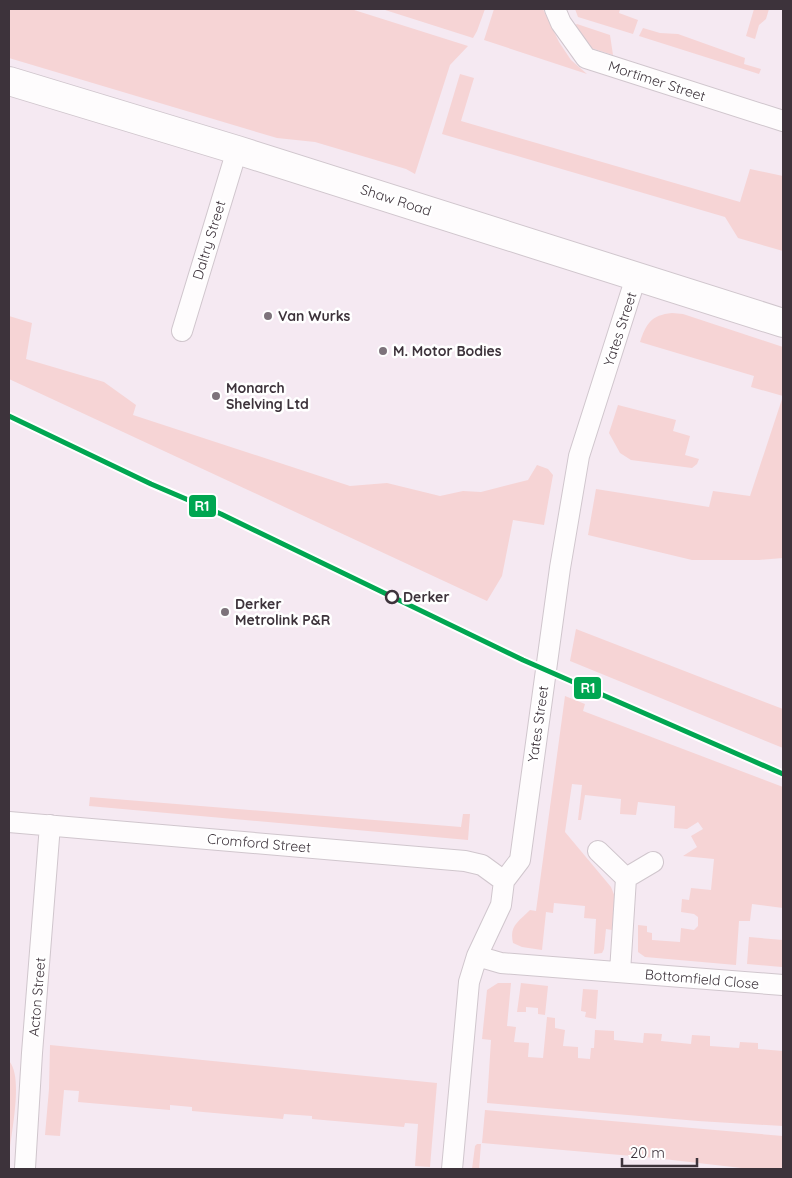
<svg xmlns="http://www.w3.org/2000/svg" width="792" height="1178" viewBox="0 0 792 1178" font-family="Quicksand,sans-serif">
  <rect width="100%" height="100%" fill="#f5e9f2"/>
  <!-- green -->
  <path fill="#f6d4d5" d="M9,9h342l117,37 -18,19 -35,109 -9,-5 -91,-27 -38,-4 -268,-80z
    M382,9h103l-8,22 -4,7z
    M494,9h49l16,33 12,18 16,14 -103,-34z
    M575,9h45l-1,4 19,7 -5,14 -55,-17z
    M754,9h15l-3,10 -7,6 -4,14 -9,-3z
    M577,24l33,11 3,20 -22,-7 -18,-22z
    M643,28l17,5 18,1 67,24 -1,6 17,5 -2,5 -120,-38z
    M460,74l14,4 -13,43 279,81 10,-33 33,7v75l-45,-13 -13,-21 -283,-83z
    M672,313l11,1 100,33v211l-24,2h-67l-104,-25 8,-46 113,18 4,-16 37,5 33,-100 -32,-9 3,-11 -114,-34c6,-18 11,-27 32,-29z
    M9,316l23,7 -6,36 78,23 32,23 -3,10 217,71 37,-3 53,13 23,-5 18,1 47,-12 9,-15 11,4 5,6 -9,50 -31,-5 -11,56 -15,25 -478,-222z
    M618,405l58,15 -3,11 17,5 -5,19 14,4 -2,5 -5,4 -61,-8 -11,-7 -11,-20z
    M576,629l207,80v39l-213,-87z
    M565,696l20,8 -2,7 200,76v121l-31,-4 -2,17h-11l-3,44 -91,-8 -7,-5v-27l9,1v6l5,1v7l28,2 1,-14 13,2 4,-4v-9l-4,-3 -13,-2 1,-13 7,1 2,-12 20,2 3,-31 -31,-3 14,-9 -6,-11 12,-7 -5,-7 -11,7 -13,-1 1,-22 -37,-4 -2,13 -16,-1 1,-15 -36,-4 -4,25h-3l4,-35 -10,-1 -7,48 46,55 4,10 -3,33 -6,-1 -2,20 -2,4 -8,1 2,-35 -12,-1 1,-12 -31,-3 -1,10 -7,-1 -4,38 -20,-3 -9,-4c-4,-17 5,-21 17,-33l6,1z
    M90,797l371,30 2,-13h7l-2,26 -379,-34z
    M749,937l34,3 -1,27 -35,-3z
    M498,983h13l-4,43 9,1 -2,15 15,1 -1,14 15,1 4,-41 8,1v10l10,2 -2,16 15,1v11l12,1 1,-11h3l1,-18 19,1v9l29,3 1,-10 18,1 -1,7 30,3 1,-9 18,1v10l29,2 1,-6 18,1v6l25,2v75l-85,-5 -211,-18 4,-63 -9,-1 5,-49z
    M521,983l27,3 -3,29 -7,-1v-6l-12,-1v5h-9z
    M583,989l15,1 -2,29 -11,-2 1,-5 -5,-1z
    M50,1045l387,38 -7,84 -15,-1 3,-42 -13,-1 -1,4 -92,-8v-3l-28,-2 -1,5 -91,-8v-4l-22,-2v5l-92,-8 1,-11 -15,-1 -4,46 -15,-1 4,-46z
    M9,1061c14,15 3,67 1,87z
    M485,1110l298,26v33h-33l-95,-11 -173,-15z
    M477,1144h4l-2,25h-7l3,-23z"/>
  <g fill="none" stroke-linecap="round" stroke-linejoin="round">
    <!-- minor casing -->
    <g stroke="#d0c6cd" stroke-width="22">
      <path id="minor" d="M555,9l6,14 25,35 197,63
        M182,331l55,-181
        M9,822l456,39 17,4 22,16
        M598,851l28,27
        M477,956l24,7 282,22
        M620,972l6,-94 27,-16
        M25,1168l7,-115 18,-228
        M452,1169l17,-187 8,-26 24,-51 3,-24 16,-21 40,-292 19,-112 57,-179"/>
    </g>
    <!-- secondary casing -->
    <g stroke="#d0c6cd" stroke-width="30">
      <path id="secondary" d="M9,81l228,69 546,173"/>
    </g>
    <!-- minor -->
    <use href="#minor" stroke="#fefcfd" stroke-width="20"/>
    <!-- secondary -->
    <use href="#secondary" stroke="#fefcfd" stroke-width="28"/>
    <!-- rail-1 casing -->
    <g stroke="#fff" stroke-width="9">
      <path id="rail-1" d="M9,416l142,68 70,30 302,146 260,114"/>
    </g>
    <!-- rail-1 -->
    <use href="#rail-1" stroke="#00a651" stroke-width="5"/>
  </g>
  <!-- markers -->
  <g fill="#7d737b" stroke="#fff" stroke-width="2">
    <circle cx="268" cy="316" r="5"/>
    <circle cx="383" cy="351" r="5"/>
    <circle cx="216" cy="396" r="5"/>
    <circle cx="225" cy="612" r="5"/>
  </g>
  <circle fill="#fff" stroke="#3d333b" stroke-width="2.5" cx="392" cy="597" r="6"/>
  <g text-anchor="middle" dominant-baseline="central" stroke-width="5" stroke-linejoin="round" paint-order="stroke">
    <!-- street labels -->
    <g font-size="14" fill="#3d333b" stroke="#fff">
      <text transform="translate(657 81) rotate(18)">Mortimer Street</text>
      <text transform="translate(396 200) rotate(18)">Shaw Road</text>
      <text transform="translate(209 240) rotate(-73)">Daltry Street</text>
      <text transform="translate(620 329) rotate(-72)">Yates Street</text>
      <text transform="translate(538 724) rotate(-82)">Yates Street</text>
      <text transform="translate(259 843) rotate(5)">Cromford Street</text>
      <text transform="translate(702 979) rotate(5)">Bottomfield Close</text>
      <text transform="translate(37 997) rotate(-85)">Acton Street</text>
    </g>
    <!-- poi labels -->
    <g font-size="14" font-weight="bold" fill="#3d333b" stroke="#fff" text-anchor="start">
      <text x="278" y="316">Van Wurks</text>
      <text x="393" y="351">M. Motor Bodies</text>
      <text x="226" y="388">Monarch<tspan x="226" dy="16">Shelving Ltd</tspan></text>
      <text x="235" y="604">Derker<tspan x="235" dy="16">Metrolink P&amp;R</tspan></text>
    </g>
    <!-- stop labels -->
    <g font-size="14" font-weight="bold" fill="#3d333b" stroke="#fff" text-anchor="start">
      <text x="403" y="597">Derker</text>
    </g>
  </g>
  <g stroke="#fff" stroke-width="2">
    <rect x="188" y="494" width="29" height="24" rx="5" fill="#00a651"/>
    <rect x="573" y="676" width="29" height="24" rx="5" fill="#00a651"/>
  </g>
  <g font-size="14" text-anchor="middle" font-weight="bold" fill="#fff">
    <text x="202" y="511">R1</text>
    <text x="588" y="693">R1</text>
  </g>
  <!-- border -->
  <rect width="792" height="1178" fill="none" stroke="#3d333b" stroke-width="20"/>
  <!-- scale -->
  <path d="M622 1158v8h75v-8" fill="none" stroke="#3d333b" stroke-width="2.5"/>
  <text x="630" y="1158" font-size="15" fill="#3d333b" stroke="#ffffff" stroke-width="4" paint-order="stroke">20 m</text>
</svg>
